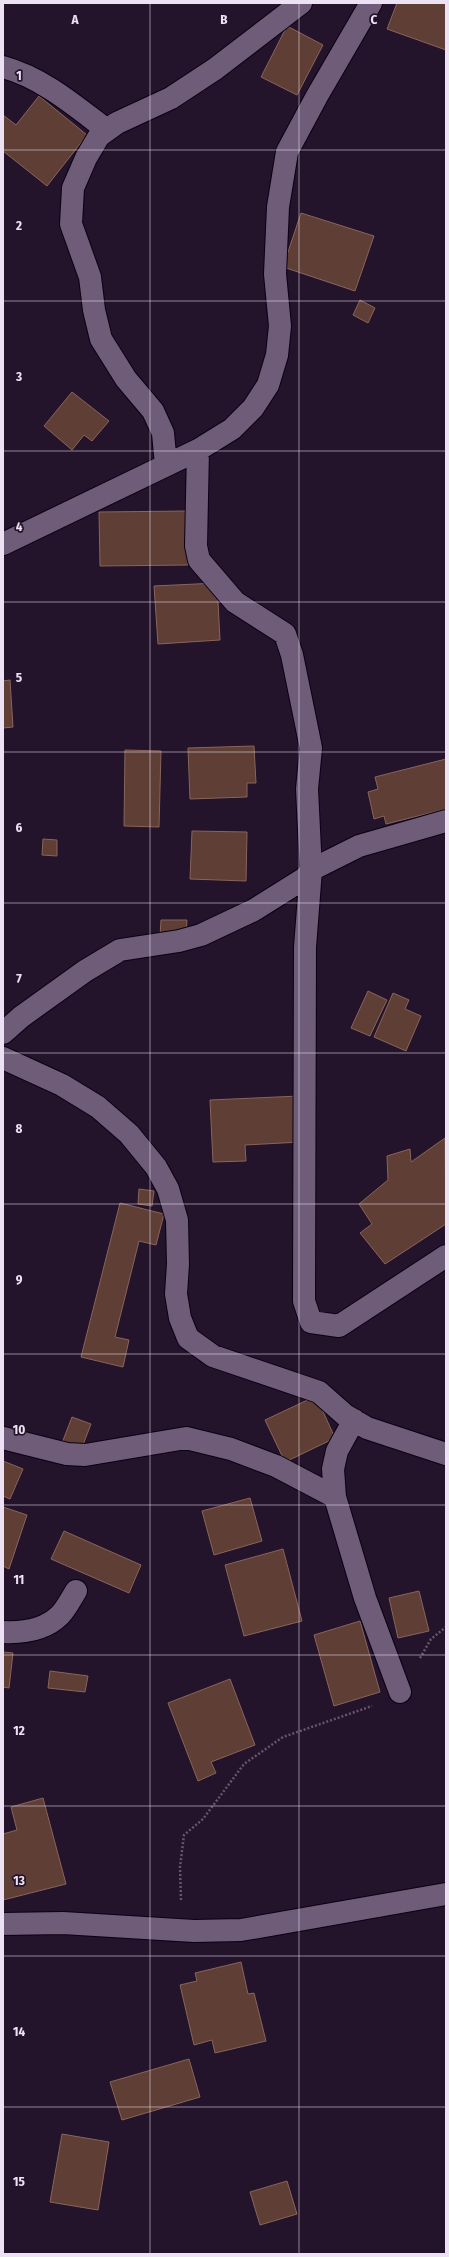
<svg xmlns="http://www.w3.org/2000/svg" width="449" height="2257" viewBox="0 0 449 2257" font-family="'Fira Sans Condensed',sans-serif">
  <rect width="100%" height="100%" fill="#23132b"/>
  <!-- building -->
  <path fill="#5e3e35" stroke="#89655b" d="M397,3h49v47l-59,-21z
    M287,26l36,19 -26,50 -36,-18z
    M39,96l48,39 -40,51 -44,-35v-36l13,10z
    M301,213l73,23 -19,55 -72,-24z
    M360,300l15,8 -7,15 -15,-8z
    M72,392l37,29 -17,20 -8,-6 -12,15 -28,-24z
    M188,511v54l-88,1 -1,-54z
    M217,583l3,57 -62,4 -4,-58z
    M10,680l3,47 -10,1v-47z
    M254,746l2,37h-9v14l-57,2 -2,-51z
    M125,750l36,1 -2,76 -35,-1z
    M446,759v50l-60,15 -2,-8 -10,3 -6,-27 10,-3 -3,-12z
    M192,831l55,1 -1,49 -56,-2z
    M43,839l14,1v16l-15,-1z
    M161,920h26l-1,16h-26z
    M368,991l19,9 -17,36 -19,-8z
    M393,993l16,7 -4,9 16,7 -15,35 -32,-14z
    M299,1096l2,46 -56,3 1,16 -33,1 -3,-62z
    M445,1138l1,86 -61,40 -25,-31 12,-9 -13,-20 29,-24 -1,-24 23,-7 1,13z
    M139,1189l15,2 -2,15 -14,-2z
    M120,1203l44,11 -8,31 -17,-4 -24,96 14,3 -6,27 -42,-10z
    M316,1396l19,42 -50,24 -20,-42z
    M72,1417l19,7 -10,26 -19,-7z
    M3,1461l20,8 -13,30 -7,-3z
    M250,1498l12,43 -48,14 -12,-44z
    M3,1507l24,8 -18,54 -6,-3z
    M64,1531l77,34 -12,28 -78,-34z
    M283,1549l19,72 -58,15 -19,-71z
    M419,1591l10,40 -31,7 -9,-40z
    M360,1621l20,71 -46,14 -20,-71z
    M3,1652l10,1 -4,35 -6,-1z
    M50,1671l38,5 -3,16 -37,-4z
    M230,1679l25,66 -44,17 5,11 -18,8 -30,-78z
    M43,1798l23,86 -63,16v-66l14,-4 -6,-23z
    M241,1962l7,32 6,-1 12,48 -51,12 -3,-13 -18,5 -14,-60 17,-4 -2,-8z
    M189,2059l11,38 -78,23 -12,-38z
    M62,2134l47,8 -11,68 -48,-8z
    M287,2181l10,33 -37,11 -10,-33z"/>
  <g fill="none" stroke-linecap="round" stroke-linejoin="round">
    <!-- street casing -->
    <g stroke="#0c0113" stroke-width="24">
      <path id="street" d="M3,67c40,11 72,39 104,63
        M198,450l-2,96 3,14 36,42 50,32 7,21 19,93 -4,41 4,81 -6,77 -1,354 7,21 28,4 107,-70
        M166,465l-3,-32 -10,-22 -27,-32 -25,-40 -7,-29 -4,-33 -19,-53 2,-36 13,-30 13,-22 18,-13 54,-25 44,-29 86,-66
        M3,544l195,-94 34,-21 21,-21 15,-23 9,-30 3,-29 -5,-52 3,-67 9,-55 30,-56 54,-93
        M3,1033l18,-16 64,-46 35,-21 59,-9 22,-6 53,-25 51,-32 6,-8 48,-24 87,-25
        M3,1058l59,27 36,22 31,27 27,33 12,22 9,31 1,44 -2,30 4,24 8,20 25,18 106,36 26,23 22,13 79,26
        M354,1420l-17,31 -4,18 2,28 30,101 35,94
        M3,1438l64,16 18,1 101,-17 45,11 45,17 59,31
        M3,1632c20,1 42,-2 57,-17 6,-6 11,-16 16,-24
        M3,1924l60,-1 131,8 47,-1 205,-36"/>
    </g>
    <!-- path -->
    <path stroke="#65566c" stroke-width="2.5" stroke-dasharray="2 2" stroke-linecap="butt" d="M420,1658l11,-19 15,-12
      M181,1900l-1,-33 4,-32 19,-16 41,-55 39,-27 89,-31"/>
    <!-- street -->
    <use href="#street" stroke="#6e5c78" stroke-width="22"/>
  </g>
  <!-- grid -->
  <path fill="none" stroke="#ede2f3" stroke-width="1" stroke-opacity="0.55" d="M150,3v2251M299,3v2251M3,150h443M3,301h443M3,451h443M3,602h443M3,752h443M3,903h443M3,1053h443M3,1204h443M3,1354h443M3,1505h443M3,1655h443M3,1806h443M3,1956h443M3,2107h443"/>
  <g font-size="13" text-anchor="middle" font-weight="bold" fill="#ede2f3" stroke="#23132b" stroke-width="3.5" stroke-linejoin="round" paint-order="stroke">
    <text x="75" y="24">A</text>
    <text x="224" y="24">B</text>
    <text x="374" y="24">C</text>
    <text x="19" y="80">1</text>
    <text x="19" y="230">2</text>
    <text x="19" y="381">3</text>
    <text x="19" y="531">4</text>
    <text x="19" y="682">5</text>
    <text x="19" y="832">6</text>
    <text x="19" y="983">7</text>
    <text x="19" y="1133">8</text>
    <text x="19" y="1284">9</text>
    <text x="19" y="1434">10</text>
    <text x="19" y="1584">11</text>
    <text x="19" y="1735">12</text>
    <text x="19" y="1885">13</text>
    <text x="19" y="2036">14</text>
    <text x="19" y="2186">15</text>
  </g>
  <!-- border -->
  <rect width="449" height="2257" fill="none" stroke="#ede2f3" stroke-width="8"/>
</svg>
